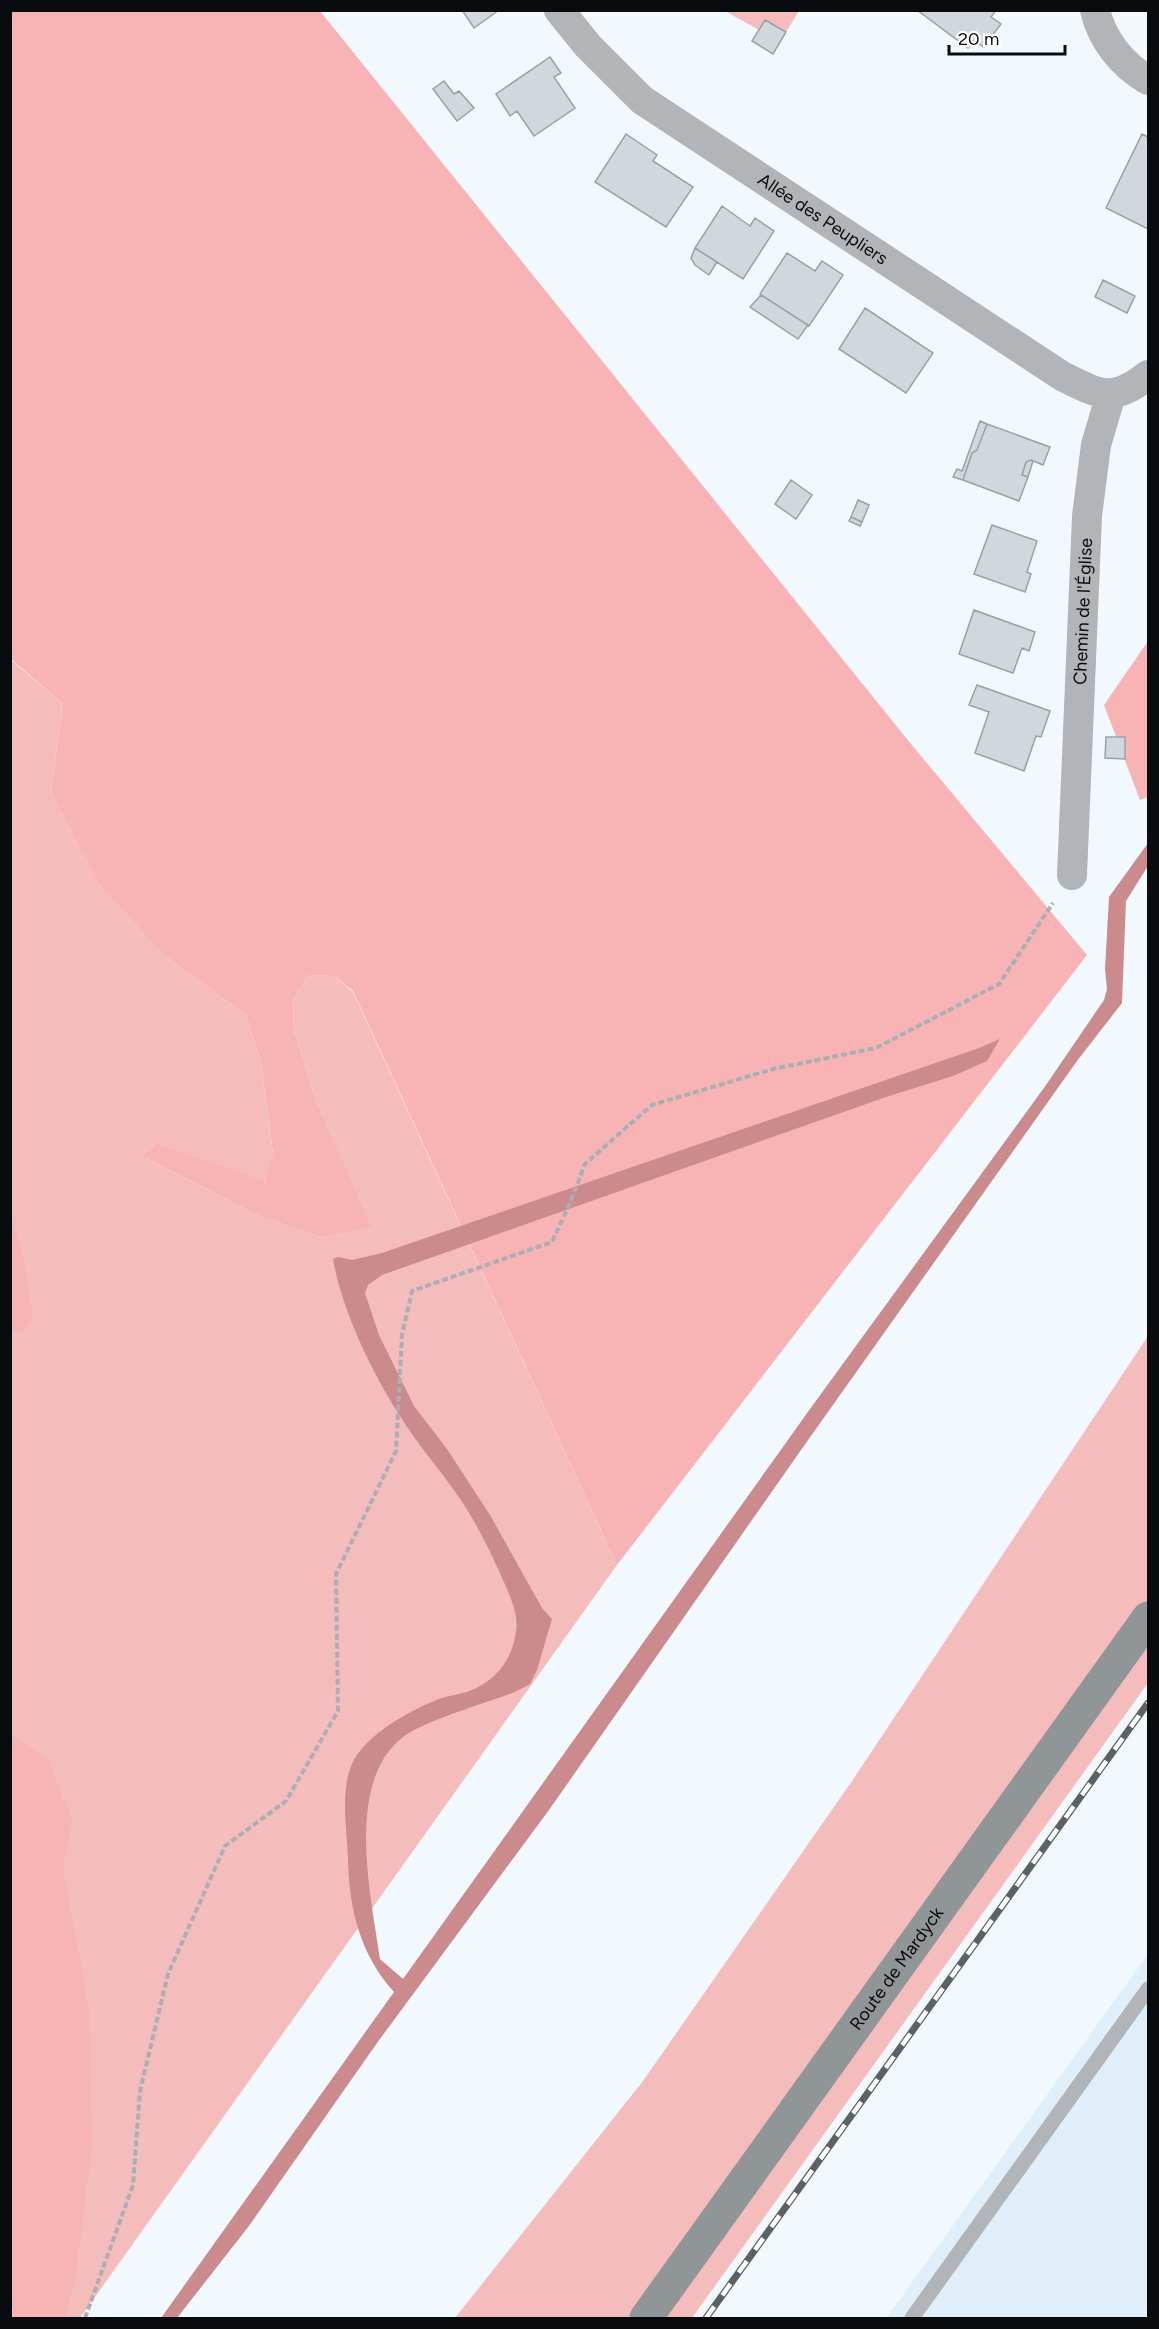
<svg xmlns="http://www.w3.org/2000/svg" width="1159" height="2329" viewBox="0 0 1159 2329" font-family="Figtree,sans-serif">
  <rect width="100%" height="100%" fill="#f1f9ff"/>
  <!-- built -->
  <path fill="#e0eef9" d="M1148,1954v364h-262l14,-19z"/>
  <!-- green -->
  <path fill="#f5bcbc" d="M725,11h74l-13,21 -21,-12 -6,10z
    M10,659l53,45 -12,86 114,166 81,59 15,48 12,91 -9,28 -108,-39 -14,13 117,60 62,21 50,-9 -55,-128 -22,-69 -1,-33 16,-23 25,1 19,16 264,573 -537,753h-70z
    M1148,1336v347l-456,635h-237l188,-237 209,-300z"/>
  <!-- forest -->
  <path fill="#f8b4b5" d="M11,11h309l591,733 176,211 -470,610 -264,-574 -19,-15 -25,-1 -16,23 1,33 22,69 56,128 -51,9 -62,-21 -117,-60 14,-13 108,38 9,-28 -12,-90 -15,-48 -81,-59 -66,-73 -48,-93 12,-86 -52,-45z
    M1148,641v156l-8,3 -36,-95z
    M10,1213l14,46 9,56 -9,18 -13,-4z
    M11,1734l37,26 25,60 -10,47 26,141 3,138 -16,129 -11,43h-54z"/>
  <!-- water -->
  <path fill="#cb8a8c" d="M1148,843v23l-22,35 -4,102 -45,58 -276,389 -252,360 -172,233 -128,183 -72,92h-16l233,-326c-34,-38 -45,-83 -46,-133 -1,-30 -8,-67 4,-95 13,-30 63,-57 93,-67 8,-2 15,-3 22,-5 28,-10 45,-31 49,-60 3,-17 -6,-36 -13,-52 -13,-30 -28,-60 -47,-87 -19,-27 -41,-52 -58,-80 -28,-45 -56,-103 -65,-154l5,-2 14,3 30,-7 597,-205 21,-9 -13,22 -34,15 -67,21 -504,178 -14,10 -3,8 14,42 35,71 33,43 43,66 52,93 10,11 -15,51 -7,14 -15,8c-32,12 -68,22 -99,37 -76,38 -45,165 -36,230l23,20 407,-570 236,-324 58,-85 3,-11 -2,-20 4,-72z"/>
  <!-- building -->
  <path fill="#d0d7dd" stroke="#9aa1a6" stroke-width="1.5" d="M462,10h37l-25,18z
    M917,10h79l-5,7 10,7 -17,23 -10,-6 -6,7z
    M765,20l21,12 -13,22 -21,-13z
    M550,57l11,16 -7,4 21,31 -41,28 -17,-25 -7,5 -14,-22z
    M444,81l10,13 5,-3 15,17 -17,13 -24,-32z
    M626,134l31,21 -4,6 40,26 -27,40 -71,-45z
    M1142,134l6,3v92l-42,-21z
    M722,206l28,20 5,-8 19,13 -31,48 -48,-31z
    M695,248l22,14 -8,13 -14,-10 -4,-7z
    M787,253l28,18 7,-10 21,14 -34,51 -49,-32z
    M1103,280l32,16 -8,17 -32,-16z
    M761,295l47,30 -10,14 -48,-32z
    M865,308l68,45 -27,40 -67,-44z
    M980,421l7,3 -10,26 -5,3 -9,27 -10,-3 4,-8 5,2z
    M987,424l63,23 -7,18 -12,-5 -5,2 -4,13 6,2 -9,24 -56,-21 9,-27 5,-3z
    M1031,460l2,1 -5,16 -6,-2 4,-13z
    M791,480l21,15 -16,24 -21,-15z
    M858,500l11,5 -7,17 -11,-5z
    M851,517l11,5 -2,4 -11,-5z
    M992,525l45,16 -10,31 4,2 -6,18 -51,-18z
    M974,610l61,22 -6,19 -7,-3 -9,25 -54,-19z
    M977,685l73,26 -9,26 -5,-1 -12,35 -49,-18 14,-41 -20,-7z
    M1106,737h19v22l-20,-1z"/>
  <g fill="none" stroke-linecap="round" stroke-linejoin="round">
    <!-- path -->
    <path stroke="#a9afb4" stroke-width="4" stroke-dasharray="6 3" stroke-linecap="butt" d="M85,2318l48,-133 7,-94 28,-117 57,-128 61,-45 52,-90 -2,-137 60,-123 6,-116 10,-44 140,-49 18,-39 15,-39 67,-59 121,-36 103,-21 123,-64 54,-81"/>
    <!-- lane -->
    <path stroke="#b1b5b7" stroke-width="15" d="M912,2318l236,-329"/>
    <!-- street -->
    <g stroke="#b1b5b7" stroke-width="30">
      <path id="s1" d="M559,10l29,36 54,54 420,276c38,19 51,27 86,-1"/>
      <path d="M1095,10c7,30 27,55 53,70"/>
      <path id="s2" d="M1072,875l15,-359 9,-71 15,-51"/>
    </g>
    <!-- secondary -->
    <path stroke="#909598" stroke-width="33" id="s3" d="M646,2318l502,-700"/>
    <!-- rail casing -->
    <g stroke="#5c6164" stroke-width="7">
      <path id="rail" d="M706,2318l442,-615"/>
    </g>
    <!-- rail -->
    <use href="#rail" stroke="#fff" stroke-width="4.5" stroke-dasharray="14" stroke-linecap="butt"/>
  </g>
  <g text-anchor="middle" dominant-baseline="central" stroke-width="4.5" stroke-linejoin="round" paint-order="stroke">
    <!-- street labels -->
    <g font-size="18" fill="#090c0e" stroke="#fff">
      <text stroke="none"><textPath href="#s1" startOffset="339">Allée des Peupliers</textPath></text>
      <text stroke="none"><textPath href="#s2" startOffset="264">Chemin de l'Église</textPath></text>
      <text stroke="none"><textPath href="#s3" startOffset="430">Route de Mardyck</textPath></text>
    </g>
  </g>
  <!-- border -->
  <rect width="1159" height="2329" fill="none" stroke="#090c0e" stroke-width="24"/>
  <!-- scale -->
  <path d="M949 45v9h116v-9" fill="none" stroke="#090c0e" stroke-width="3"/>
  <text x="958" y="45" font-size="18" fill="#090c0e" stroke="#ffffff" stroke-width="4.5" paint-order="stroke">20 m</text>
</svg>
